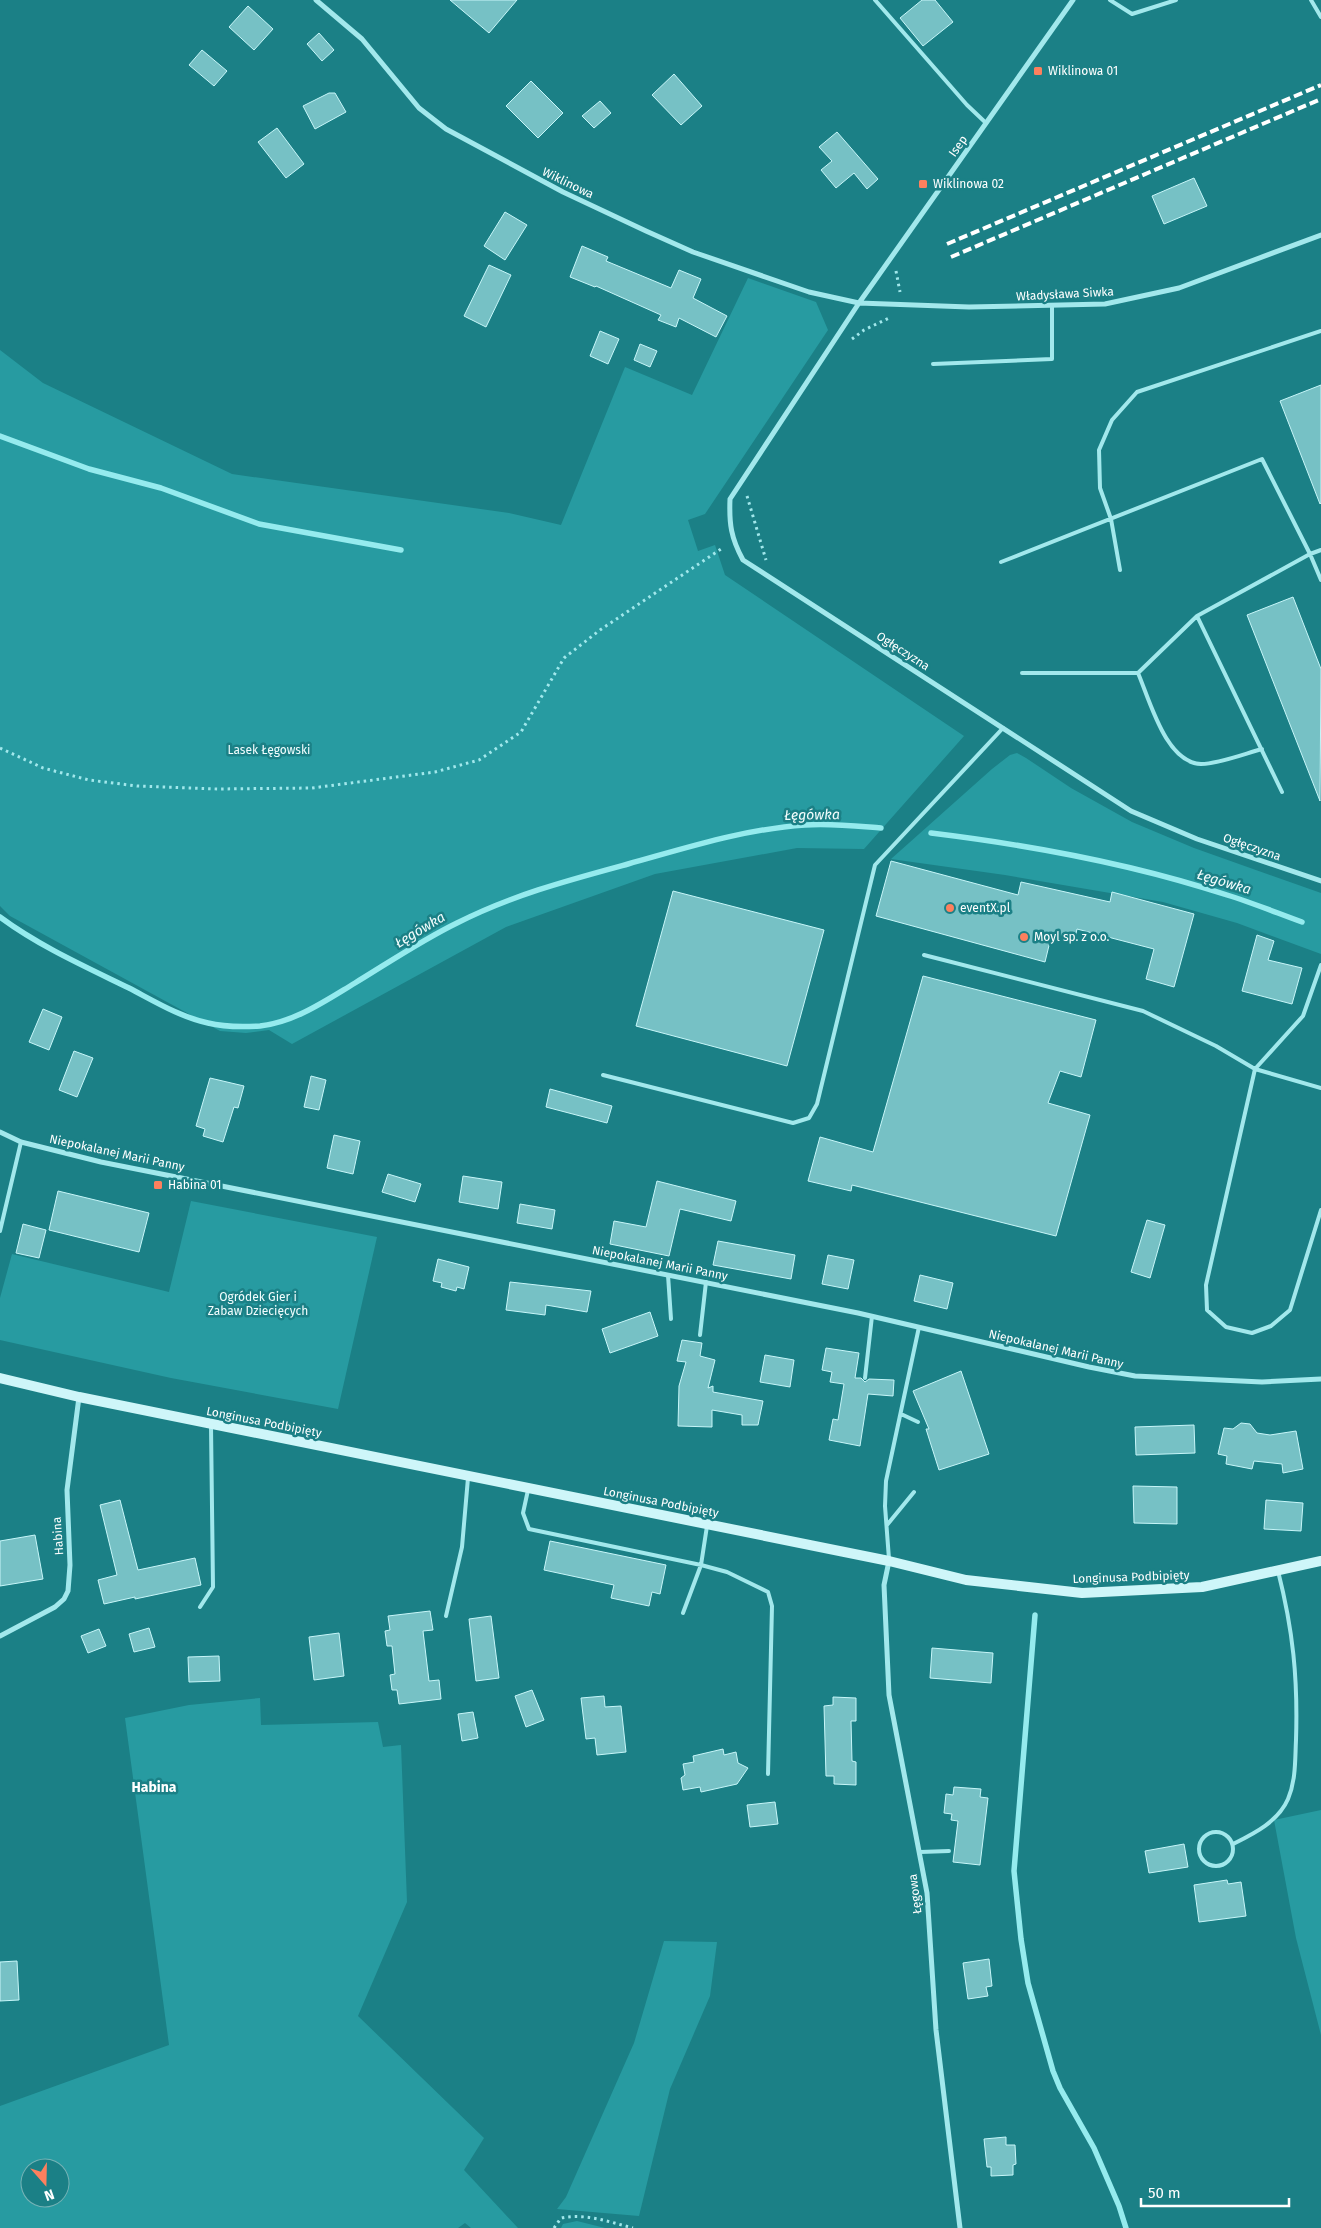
<svg xmlns="http://www.w3.org/2000/svg" width="1321" height="2228" viewBox="0 0 1321 2228" font-family="'Fira Sans',sans-serif">
  <rect width="100%" height="100%" fill="#1b8086"/>
  <!-- green -->
  <path fill="#279ba1" fill-rule="evenodd" d="M748,278l68,24 12,28 -123,184 -17,6 10,31 17,-6 10,30 239,161 -100,113 -67,-1 -142,26 -149,53 -214,117 -23,-14 -23,3 -26,-2 -210,-115 -10,-10v-556l43,33 189,91 277,39 52,12 64,-158 67,28z
    M1017,753l9,5 45,30 61,34 62,26 127,45v61l-84,-31 -74,-21 -158,-27 -114,-16 101,-90 18,-14z
    M191,1201l186,36 -39,172 -167,-31 -171,-38v-42l12,-44 157,38z
    M260,1698l1,27 117,-3 5,25 18,-2 6,157 -49,114 126,122 -20,32 54,58h-47l-6,-5 -7,5h-458v-122l169,-61 -44,-327 64,-13zM30,2168h30v30h-30z
    M1321,1810v225l-25,-97 -22,-118z
    M664,1941l53,1 -7,54 -40,93 -31,127 -82,-7 9,-12 68,-154z
    M577,2221l28,7h-44l2,-4z"/>
  <g fill="none" stroke-linecap="round" stroke-linejoin="round">
    <!-- stream -->
    <path stroke="#95ebee" stroke-width="5.5" d="M0,436l89,33 72,19 98,36 142,26
      M931,833c98,12 202,31 296,62 26,8 50,18 75,27
      M0,917c39,29 86,50 129,71 25,13 51,29 79,35 16,4 35,4 52,3 35,-4 65,-25 95,-43 33,-20 67,-43 102,-60 55,-28 112,-43 171,-59 58,-16 116,-35 177,-39 25,-2 51,1 76,3
      M1035,1615l-21,256 7,68 7,44 25,88 7,17 34,60 25,58 7,22"/>
  </g>
  <!-- building -->
  <path fill="#76c1c5" stroke="#c7f6f9" d="M450,0h67l-28,33z
    M922,0h13l18,22 -30,24 -23,-28z
    M248,6l25,23 -19,21 -25,-23z
    M319,33l15,17 -12,11 -15,-17z
    M202,50l25,21 -13,15 -25,-21z
    M674,74l28,32 -21,19 -29,-30z
    M531,81l32,32 -25,25 -32,-32z
    M329,93h6l11,19 -31,17 -12,-23z
    M600,101l11,12 -17,15 -12,-12z
    M277,128l27,36 -18,14 -28,-36z
    M837,132l41,47 -11,10 -13,-16 -18,15 -15,-18 11,-9 -13,-14z
    M1194,178l13,28 -43,18 -12,-28z
    M505,212l22,13 -22,35 -21,-14z
    M582,246l26,11 -2,4 65,27 8,-18 22,9 -8,19 34,18 -11,21 -37,-19 -3,9 -18,-7 3,-5 -65,-29 -1,1 -25,-10z
    M489,265l22,10 -25,52 -22,-11z
    M600,331l19,8 -11,25 -18,-8z
    M640,344l17,7 -7,16 -16,-7z
    M1321,385v118l-1,1 -40,-103z
    M1293,597l28,72 -1,132 -73,-186z
    M891,861l127,34 3,-13 89,20 2,-10 82,22 -20,73 -28,-8 8,-30 -77,-20 -2,9 -23,-5 -7,29 -169,-46z
    M673,891l151,39 -37,136 -151,-40z
    M1257,935l17,6 -6,19 34,8 -10,36 -50,-13z
    M923,976l173,44 -15,57 -21,-6 -12,32 42,12 -34,121 -204,-51 -1,6 -43,-10 12,-44 53,15z
    M43,1009l19,8 -13,33 -20,-8z
    M74,1051l19,7 -16,39 -18,-7z
    M311,1076l15,4 -7,30 -15,-3z
    M210,1078l34,8 -6,22 -4,-1 -11,35 -20,-6 2,-7 -9,-3z
    M550,1089l62,17 -5,17 -61,-16z
    M334,1135l26,6 -7,33 -26,-6z
    M388,1174l33,10 -6,18 -33,-10z
    M463,1176l39,6 -4,27 -39,-7z
    M657,1181l79,20 -5,20 -51,-12 -11,47 -59,-12 4,-23 32,6z
    M58,1191l91,22 -10,39 -90,-22z
    M520,1204l35,6 -3,19 -35,-6z
    M1147,1220l18,5 -15,53 -19,-6z
    M23,1224l23,6 -7,28 -23,-5z
    M718,1241l77,14 -4,24 -78,-14z
    M828,1255l26,5 -6,29 -26,-5z
    M438,1259l31,8 -5,22 -7,-2 -1,4 -15,-4 1,-4 -9,-2z
    M920,1275l33,8 -6,26 -33,-8z
    M510,1282l81,9 -4,21 -41,-7 -1,10 -39,-5z
    M650,1312l8,24 -48,17 -8,-24z
    M682,1340l20,3 -2,13 15,4 -7,28 5,-2v6l50,9 -5,24h-16v-10l-30,-5v17l-34,-1 1,-40 7,-24 -9,-1z
    M826,1348l33,5 -4,25h6l4,4 4,-3 25,1 -1,16 -25,-2 -8,52 -31,-6 4,-21 5,1 6,-36 -14,-2 2,-10 -10,-2z
    M765,1355l29,5 -4,27 -30,-5z
    M961,1371l28,83 -50,16 -13,-41h3l-16,-38z
    M1241,1423l9,1 7,9 13,2 26,-4 7,38 -20,4 -1,-9 -28,-3 -2,8 -26,-5 1,-8 -9,-2 6,-26 9,1z
    M1194,1425l1,28 -59,2 -1,-28z
    M1133,1486l44,1v37l-43,-1z
    M120,1500l18,70 57,-12 6,27 -66,14v-2l-31,7 -6,-24 19,-5 -17,-70z
    M1266,1500l37,3 -2,28 -37,-2z
    M35,1535l8,44 -43,7v-45z
    M550,1541l116,24 -6,29 -8,-2 -3,14 -38,-8 3,-13 -70,-15z
    M430,1611l3,19 -10,1 6,50 10,-1 2,19 -42,5 -2,-14h-5l-2,-15 5,-1 -3,-28h-5l-2,-15 5,-1 -2,-14z
    M491,1616l8,62 -23,3 -7,-62z
    M149,1628l6,19 -21,5 -5,-18z
    M99,1629l7,17 -18,7 -7,-17z
    M339,1633l5,43 -30,4 -5,-43z
    M932,1648l61,5 -2,30 -61,-5z
    M219,1656l1,25 -31,1 -1,-25z
    M532,1690l12,30 -18,7 -11,-31z
    M604,1696l1,11 16,-1 5,46 -29,3 -2,-17 -9,1 -5,-41z
    M833,1697l23,1v23h-5l1,40 4,1v23l-22,-1v-8h-8l-2,-70 9,-1z
    M473,1712l5,26 -16,3 -4,-27z
    M723,1749l1,6 12,-3 2,11 10,5 -11,16 -36,8 -1,-5 -17,3 -2,-12 4,-3 -2,-11 11,-2 -1,-6z
    M954,1787l27,2 -1,8 8,1 -8,67 -27,-3 5,-41 -7,-1 1,-6 -8,-1 2,-19 7,1z
    M775,1802l3,22 -28,3 -3,-22z
    M1184,1844l4,23 -39,6 -4,-22z
    M1227,1880l1,4 13,-2 5,34 -47,6 -5,-37z
    M989,1959l3,27 -6,1 2,9 -20,3 -5,-36z
    M17,1961l2,39 -19,1v-39z
    M1006,2137v8h9l1,19 -3,1v10l-22,1v-9h-4l-3,-28z"/>
  <g fill="none" stroke-linecap="round" stroke-linejoin="round">
    <!-- path -->
    <path stroke="#a2e8ec" stroke-width="3" stroke-dasharray="2.5 4" stroke-linecap="butt" d="M896,271l4,21
      M852,339l12,-9 25,-12
      M747,496l19,64
      M0,748l43,20 46,12 48,6 81,3 94,-1 123,-16 44,-12 42,-28 43,-74 36,-28 124,-83
      M554,2228l7,-10c25,-5 48,4 72,10"/>
    <!-- lane -->
    <path stroke="#a2e8ec" stroke-width="4" d="M875,0l92,105 19,18
      M1110,0l22,14 44,-14
      M1311,0l10,17
      M933,364l119,-5v-54
      M1321,550l-11,4 11,26
      M1001,562l261,-103 48,95 -113,62 85,176
      M1120,570l-9,-51 -11,-31 -1,-38 13,-30 25,-28 184,-61
      M1022,673h116l59,-57
      M1138,673c12,28 28,90 63,91 17,0 43,-10 61,-15
      M924,955l219,56 73,35 39,23 66,19
      M1321,965l-18,51 -48,53 -49,216 1,25 19,17 26,6 19,-7 19,-16 31,-100
      M603,1075l190,48 16,-5 8,-14 58,-239 128,-137
      M0,1231l21,-89
      M668,1275l3,44
      M700,1335l6,-53
      M865,1378l7,-62
      M901,1414l17,8
      M528,1490l-5,23 6,16 172,36 26,7 41,20 4,14 -4,168
      M887,1525l27,-33
      M889,1559l-4,-53 1,-25 33,-154
      M200,1607l13,-20 -2,-161
      M683,1613l18,-48 6,-39
      M446,1616l16,-69 6,-69
      M1199 1849a17 17 0 1 1 34 0a17 17 0 1 1-34 0Z
      M1233,1844c20,-10 45,-22 55,-45 8,-19 7,-39 8,-59 2,-62 -3,-110 -18,-169
      M920,1852l29,-1"/>
    <!-- street -->
    <path stroke="#a2e8ec" stroke-width="5" d="M316,0l46,39 57,69 27,21 117,63 83,39 47,21 116,40 50,11 110,4 136,-3 74,-16 142,-53
      M1073,0l-214,303 -129,196c-1,25 1,39 13,61l388,251 66,28 124,42
      M0,1132l21,10 80,20 757,151 231,54 46,9 127,6 59,-3
      M889,1561l-5,24 5,110 38,198 9,137 24,198
      M0,1636l55,-29 9,-8 4,-8 2,-26 -3,-75 12,-93"/>
    <!-- secondary -->
    <path stroke="#cef6f9" stroke-width="10" d="M0,1378l79,19 810,164 77,19 116,13 120,-6 119,-26"/>
    <!-- rail -->
    <path stroke="#fff" stroke-width="4" stroke-dasharray="9 4" stroke-linecap="butt" d="M947,244l374,-159
      M951,257l370,-158"/>
  </g>
  <!-- markers -->
  <g fill="#fd805e" stroke="#1b8086" stroke-width="2">
    <rect x="1033" y="66" width="10" height="10" rx="2.5"/>
    <rect x="918" y="179" width="10" height="10" rx="2.5"/>
    <circle cx="950" cy="908" r="5"/>
    <circle cx="1024" cy="937" r="5"/>
    <rect x="153" y="1180" width="10" height="10" rx="2.5"/>
  </g>
  <g text-anchor="middle" dominant-baseline="central" stroke-width="5" stroke-linejoin="round" paint-order="stroke">
    <!-- poi labels -->
    <g font-size="12" fill="#fff" stroke="#1b8086" text-anchor="start">
      <text x="1048" y="71">Wiklinowa 01</text>
      <text x="933" y="184">Wiklinowa 02</text>
      <text x="960" y="908">eventX.pl</text>
      <text x="1034" y="937">Moyl sp. z o.o.</text>
      <text x="168" y="1185">Habina 01</text>
    </g>
    <!-- street labels -->
    <g font-size="12" fill="#fff" stroke="#1b8086">
      <text transform="translate(958 146) rotate(-55)">Isep</text>
      <text transform="translate(568 183) rotate(26)">Wiklinowa</text>
      <text transform="translate(1065 294) rotate(-3)">Władysława Siwka</text>
      <text transform="translate(903 651) rotate(33)">Ogłęczyzna</text>
      <text transform="translate(1252 847) rotate(19)">Ogłęczyzna</text>
      <text transform="translate(117 1153) rotate(12)">Niepokalanej Marii Panny</text>
      <text transform="translate(660 1263) rotate(11)">Niepokalanej Marii Panny</text>
      <text transform="translate(1056 1349) rotate(13)">Niepokalanej Marii Panny</text>
      <text transform="translate(264 1422) rotate(11)">Longinusa Podbipięty</text>
      <text transform="translate(661 1502) rotate(11)">Longinusa Podbipięty</text>
      <text transform="translate(58 1536) rotate(-94)">Habina</text>
      <text transform="translate(1131 1577) rotate(-2)">Longinusa Podbipięty</text>
      <text transform="translate(915 1894) rotate(-97)">Łęgowa</text>
    </g>
    <!-- park labels -->
    <g font-size="12" fill="#f1fdfe" stroke="#1b8086">
      <text x="269" y="750">Lasek Łęgowski</text>
      <text x="258" y="1297">Ogródek Gier i<tspan x="258" dy="14">Zabaw Dziecięcych</tspan></text>
    </g>
    <!-- water labels -->
    <g font-size="14" font-style="italic" fill="#f3fdfd" stroke="#1b8086">
      <text transform="translate(812 815) rotate(-1)">Łęgówka</text>
      <text transform="translate(1224 882) rotate(17)">Łęgówka</text>
      <text transform="translate(420 930) rotate(-31)">Łęgówka</text>
    </g>
    <!-- neighbourhood labels -->
    <g font-size="14" font-weight="bold" fill="#fff" stroke="#1b8086">
      <text x="154" y="1787">Habina</text>
    </g>
  </g>
  <!-- north arrow -->
  <g transform="translate(45 2183) rotate(160)"><circle r="24" fill="#1b8086" stroke="#76b3b6"/>
  <path d="M0-4L9 19L0 12L-9 19Z" fill="#fd805e"/>
  <text y="-8" font-size="14" font-weight="bold" text-anchor="middle" fill="#ffffff">N</text>
  </g>
  <!-- scale -->
  <path d="M1141 2198v8h148v-8" fill="none" stroke="#ffffff" stroke-width="2.5"/>
  <text x="1148" y="2198" font-size="15" fill="#ffffff" stroke="#1b8086" stroke-width="4" paint-order="stroke">50 m</text>
</svg>
